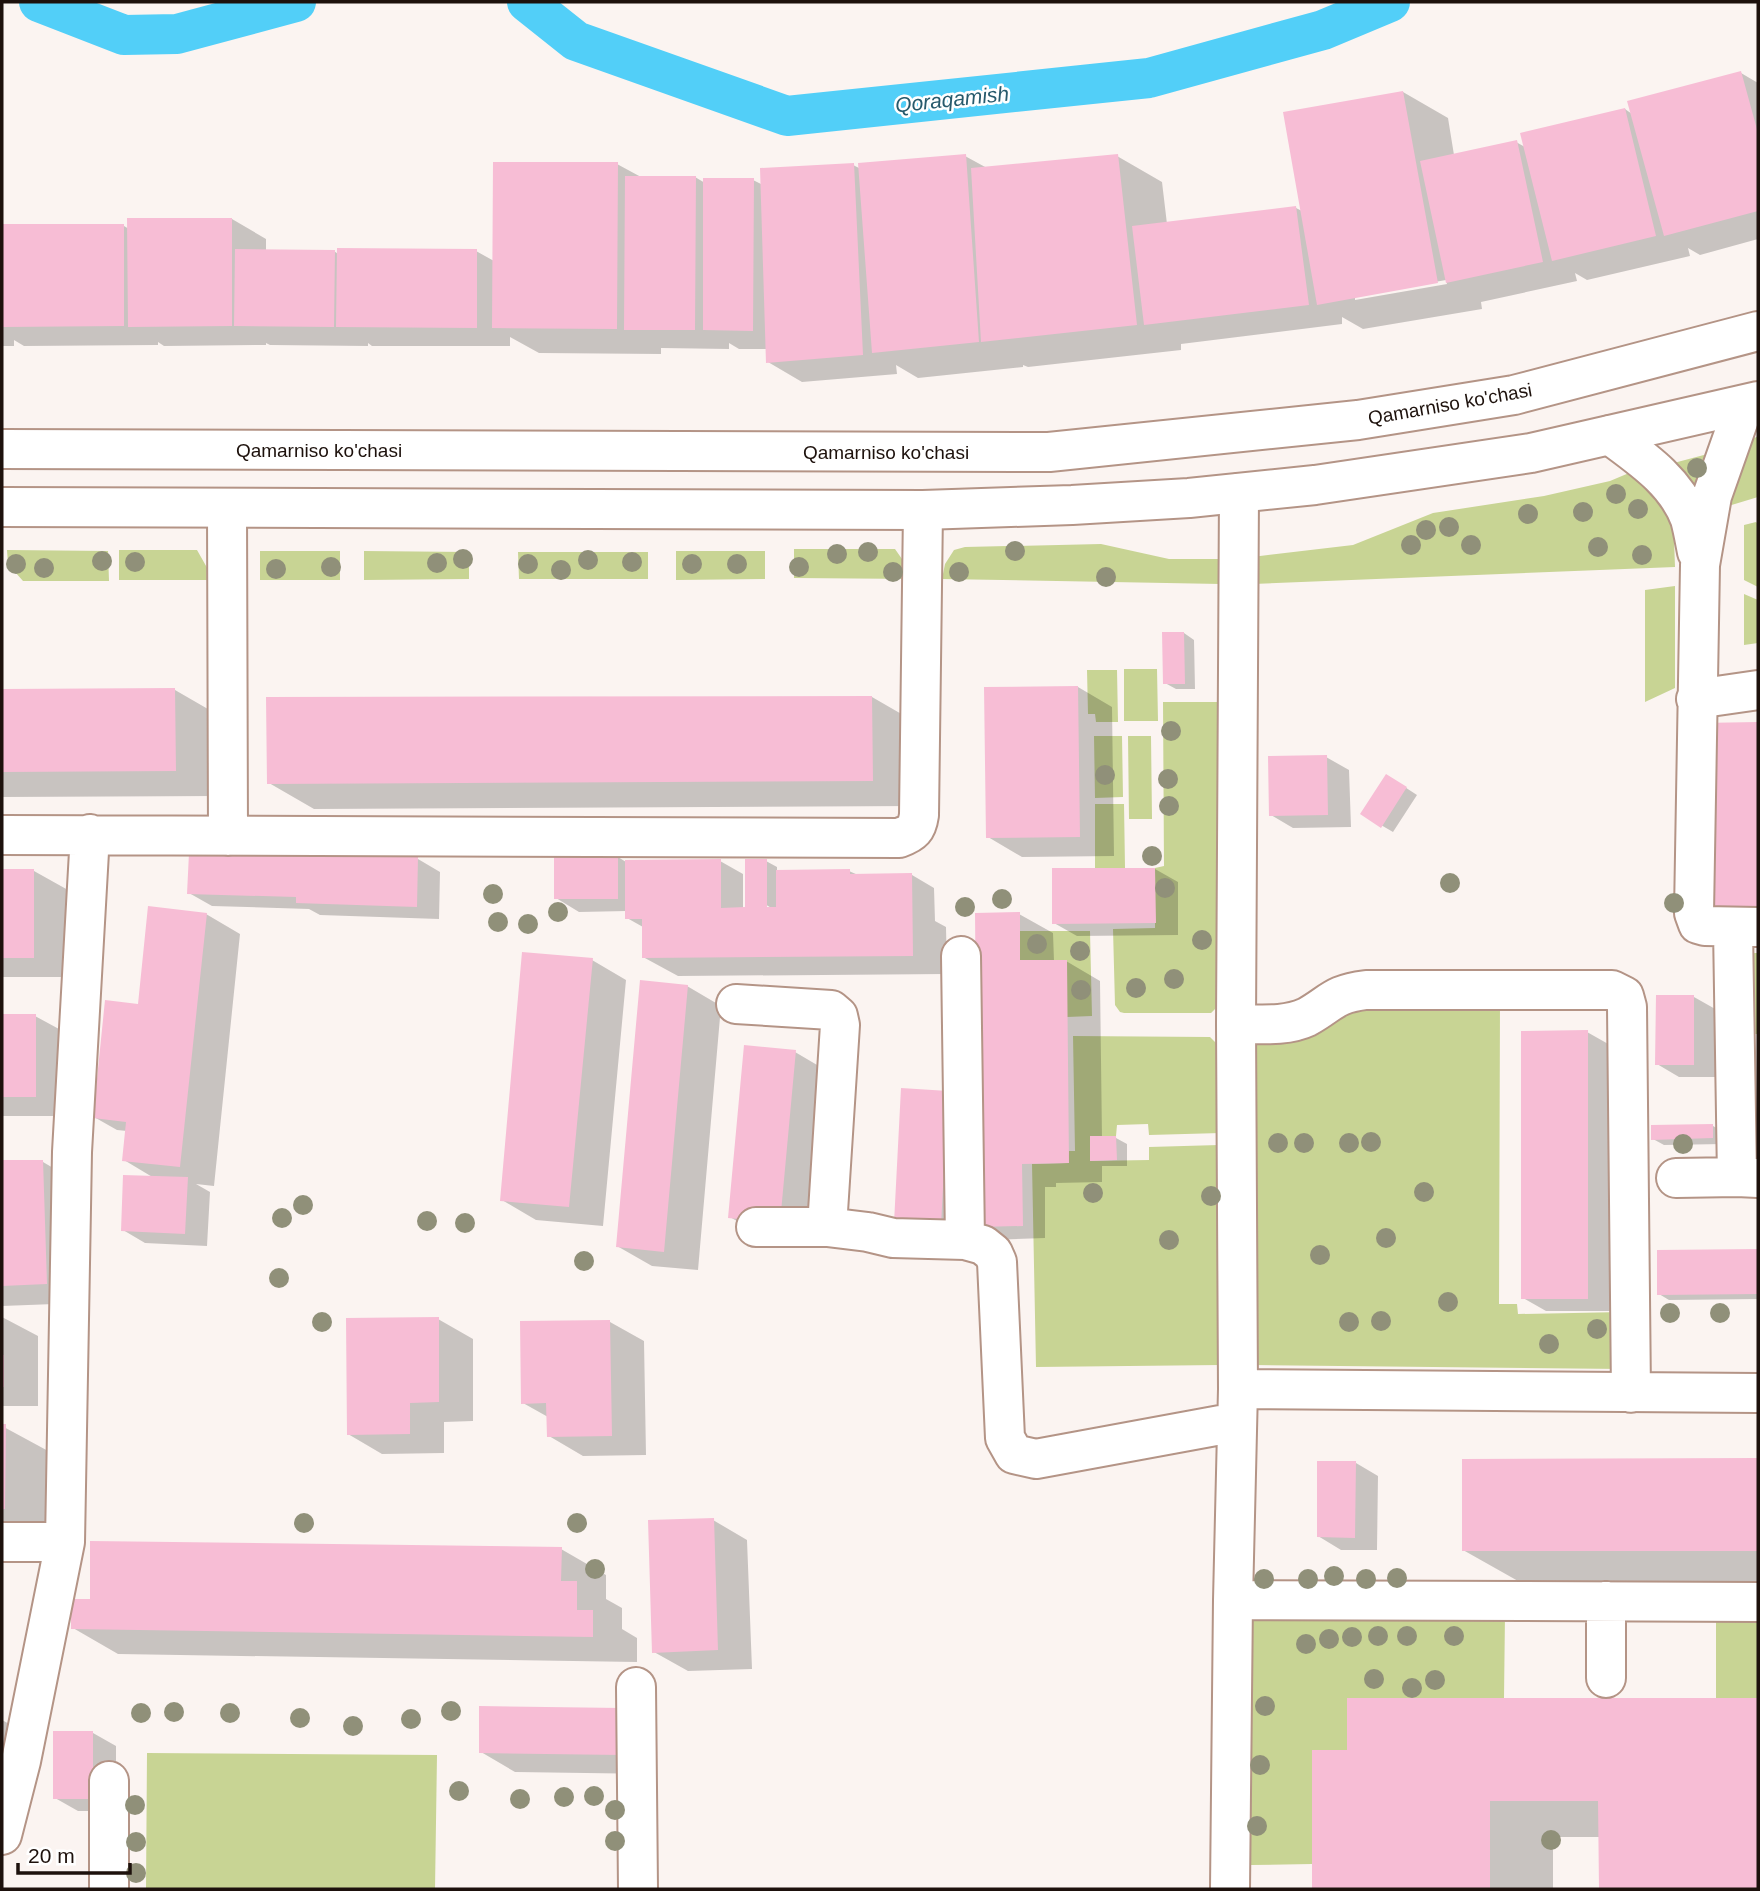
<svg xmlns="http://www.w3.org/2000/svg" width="1760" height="1891" viewBox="0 0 1760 1891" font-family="Helvetica,sans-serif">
  <rect width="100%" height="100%" fill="#fbf4f1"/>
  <!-- green -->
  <path fill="#c8d494" d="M1758,436v61l-33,10 26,-67z
    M1715,452l-15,57 -30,-45z
    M1629,473l44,38 2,56 -422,17 -1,-27 101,-12 80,-32 111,-17 66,-15z
    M1756,522l2,2v63l-14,-7v-55z
    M1101,544l68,15h53l-1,25 -279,-5 3,-15 9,-14 11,-3z
    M794,549h101l21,30 -122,-1z
    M7,550l101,1 1,30h-86l-15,-17z
    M119,550h78l17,30h-95z
    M260,551h80v29h-80z
    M364,551l105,1v27l-105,1z
    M676,551h89v28l-89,1z
    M518,552h130v27h-129z
    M1675,586v102l-30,14v-112z
    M1744,594l14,6v43l-14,2z
    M1124,669h33l1,52h-34z
    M1087,670h30l1,52h-22l-1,-8h-7z
    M1163,702h58l-3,304 -7,7h-87l-4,-1 -5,-7 -2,-76 42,-1v-60l9,-2z
    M1094,736h28l1,61 -28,1z
    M1128,736h23l1,83h-23z
    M1095,804h29l1,64h-30z
    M1020,931h70l2,85 -25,1v-57h-47z
    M1749,953h9v81h-7z
    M1500,1003l-1,301h18l1,10 105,-2v57l-369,-4 1,-328 98,-32z
    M1073,1036l137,1 8,8 3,88 -72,2 -1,-11 -31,1 -1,11h-26l1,25 58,-1v-13l70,-2 1,220 -184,2 -4,-203 36,-1 1,-12h6z
    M1716,1612h42v86h-42z
    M1505,1614l-1,84h-157v52l-35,1v113l-61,1 -5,-2 3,-247z
    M147,1753l290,2 -2,134h-289z"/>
  <!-- shadow -->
  <path fill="#0003" fill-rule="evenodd" d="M1741,73l17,10v156l-58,16 -12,-7 2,8 -103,24 -12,-7 2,8 -96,21 1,7 -119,20 -21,-12v7l-161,20v6l-153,17 -5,-2v2l-105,11 -22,-13 1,9 -95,8 -34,-20v-13h-29l-10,-6v6l-68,-1v6l-122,-1 -29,-16v9h-138l-4,-3v3l-98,-1 -4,-2v2l-102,1 -6,-4v3l-134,1 -10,-6v6h-12v-120h122l5,3 103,-10 34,20v12h68l4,3 138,-3 18,10 123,-97 24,13h54l10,6 48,-3 10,5 90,-20 8,4 104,-13 22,12 130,-12 45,26 5,42 129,-16 6,3 101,-119 45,26 6,37 62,-13 9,5 100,-38 7,5zM1446,280l1,4 -92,16v-4z
    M1184,633l10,7 1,49h-19l-11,-6z
    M1078,687l34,20 2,149 -92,1 -34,-20 -2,-148z
    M2,690h173l45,26v80l-218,1z
    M872,697l45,26v83l-603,3 -45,-26z
    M1758,724v202l-55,-201z
    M1326,757l23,13 2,57 -58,1 -22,-13z
    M1397,782l20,13 -24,37 -31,-18z
    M618,857l8,5 94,-1 23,13v35h9l14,-48 11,6v5l72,-1 9,4h54l22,13 1,33 11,6 1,47 -269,2 -35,-19v-30l-16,-9v-7l-48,1 -23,-14zM760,901l13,8h-6z
    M418,859l22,13 -1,47 -119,-4 -11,-6 -97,-3 -23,-13z
    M1155,869l23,13v53l-101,1 -23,-13z
    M2,871h32l34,19v87h-66z
    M206,914l34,20 -26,252 -18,-2 14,8 -3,54 -62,-3 -22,-13 31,-52 -30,-18 3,-29 -10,-1 -23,-13 46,-111z
    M1019,914l34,19 1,28h12l34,20 2,157h14l11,6v22h-25v16l-46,1v4h-11v51l-115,4 17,-149z
    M592,960l34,20 -23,246 -67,-6 -34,-20z
    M687,986l34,20 -23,264 -46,-4 -35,-20z
    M1658,997h36l23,13 -1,67h-37l-22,-13z
    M2,1016h33l35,19v81h-68z
    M1587,1032l23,13v266h-64l-23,-13z
    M795,1052l34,20 -15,169 -50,-4 -34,-20z
    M1713,1126l11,6v12l-60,1 -11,-6z
    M2,1162h41l34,20 4,121 -79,3z
    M1758,1251v48l-89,1 -10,-6v-42z
    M2,1317l36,19v70h-36z
    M438,1319l35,20v82l-29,1v31l-62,1 -34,-20z
    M610,1322l34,19 2,114 -63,1 -34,-20 -1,-19 -25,-14z
    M2,1426l48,26v82l-48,-1z
    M1463,1460h295v126h-231l-64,-36z
    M1356,1463l22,13 -1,74h-36l-23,-14z
    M713,1520l34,20 5,129 -64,2 -34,-19z
    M561,1549l45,26v24l16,9v21l15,9v24l-519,-8 -45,-26z
    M1349,1699h409v190h-158v-52h-47v52h-237l-2,-1 35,-136z
    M621,1710l34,64 -140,-2 -34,-20z
    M2,1720l11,6 -11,59z
    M93,1733l23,13v65h-38l-23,-13z"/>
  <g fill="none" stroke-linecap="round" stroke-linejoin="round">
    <!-- canal -->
    <path stroke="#52cff8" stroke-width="40" d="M39,2l85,33 53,-1 119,-32
      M527,2l49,39 211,75 362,-38 174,-48 67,-28"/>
  </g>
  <!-- building -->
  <path fill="#f7bdd5" d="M1741,71l17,62v78l-94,25 -37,-135z
    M1403,91l35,192 -121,22 -34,-193z
    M1625,108l31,128 -104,25 -32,-128z
    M1517,140l26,122 -97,21 -26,-122z
    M966,154l13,188 -107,11 -14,-190z
    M1118,154l19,171 -156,17 -10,-174z
    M493,162h125l-1,167 -125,-1z
    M854,163l9,192 -97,8 -6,-195z
    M625,176h71l-1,154h-71z
    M703,178h51l-1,153 -50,-1z
    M1296,206l13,99 -165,20 -12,-99z
    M127,218h105v108l-104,1z
    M2,224h122v102l-122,1z
    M337,248l140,1v79l-141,-1z
    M235,249l100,1 -1,77 -100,-1z
    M1162,632h22l1,52h-22z
    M1078,686l2,151 -94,1 -2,-151z
    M175,688l1,83 -174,1v-83z
    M872,696l1,85 -606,3 -1,-87z
    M1758,722v186h-56l-1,-185z
    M1327,755l1,60 -59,1 -1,-60z
    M1386,774l21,13 -26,41 -21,-14z
    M189,853l229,4 -1,50 -121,-4v-6l-109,-3z
    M618,855v44h-64v-43z
    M721,859v49l24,-1v-48h22v48h9v-37l74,-1v5l62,-1 1,83 -271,2v-39h-17v-59z
    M1052,868h103l1,55 -104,1z
    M2,869h32v89h-32z
    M148,906l59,7 -27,254 -58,-6 4,-39 -33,-4 12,-118 33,4z
    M1020,912v48h47l2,203 -47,1 1,62 -45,1 -3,-314z
    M522,952l71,6 -24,249 -69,-6z
    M640,980l48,5 -24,267 -48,-5z
    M1656,995h38v70h-39z
    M2,1014h34v83h-34z
    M1588,1030v269h-67v-268z
    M744,1045l52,5 -16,173 -52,-5z
    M901,1088l47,3 -7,135 -47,-3z
    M1713,1124v14l-62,2v-15z
    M1090,1136h26l1,24 -27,1z
    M2,1160h41l4,124 -45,2z
    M123,1175l65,2 -3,57 -64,-3z
    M1758,1249v45l-101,1v-45z
    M439,1317v85l-29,1v31l-63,1 -1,-117z
    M610,1320l2,116 -65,1 -1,-34 -25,1 -1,-83z
    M2,1355h2v32h-2z
    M2,1424h4l-1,85h-3z
    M1758,1458v93h-296v-92z
    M1317,1461h39l-1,77 -38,-1z
    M714,1518l4,132 -66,3 -4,-133z
    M90,1541l472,6 -1,34h16v29h16v27l-522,-8v-30h19z
    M1347,1698h411v191h-159l-1,-88h-108v88h-178v-139h35z
    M479,1706l143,2 -1,47 -142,-2z
    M53,1731h40v68h-40z"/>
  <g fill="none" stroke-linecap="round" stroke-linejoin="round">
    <!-- minor casing -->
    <g stroke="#b49486" stroke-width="42">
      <path id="minor" d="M1744,405l-32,91 -12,69 -6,348 4,11 7,2 53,1
        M1610,435c31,23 66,46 80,84 3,11 5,23 7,33
        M227,509l1,327
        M1696,699l62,-9
        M2,835l897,3c14,-5 18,-9 20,-23l4,-305
        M1733,928l4,249 21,1
        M961,956l4,284
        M736,1004l95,6 7,6 2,9 -13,202
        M1236,1024c23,0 50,3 71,-7 25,-14 26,-23 59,-27h246l12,6 3,11 4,386
        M1676,1178l61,-1
        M756,1227h71l41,5 25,6 72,2 18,5 10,8 4,9 8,176 9,16 22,5 201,-37
        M1238,1389l-2,-365 3,-531
        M2,1542h63l7,-390 18,-318
        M1233,1600l525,2
        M1606,1601v77
        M636,1687l2,202
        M2,1835l19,-74 44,-219
        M109,1889v-108
        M1230,1889l3,-289 5,-211 520,4"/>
    </g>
    <!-- major casing -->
    <g stroke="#b49486" stroke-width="42">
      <path id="major" d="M2,449l1047,3 309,-32 156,-25 244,-64
        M2,507l921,3 149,-5 117,-7 126,-13 216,-32 227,-52"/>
    </g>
    <!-- minor -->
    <use href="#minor" stroke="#fff" stroke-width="38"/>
    <!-- major -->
    <use href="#major" stroke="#fff" stroke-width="38"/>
  </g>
  <!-- trees -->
  <g fill="#909079">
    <circle cx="1697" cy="468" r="10"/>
    <circle cx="1616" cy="494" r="10"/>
    <circle cx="1638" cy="509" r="10"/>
    <circle cx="1583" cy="512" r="10"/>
    <circle cx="1528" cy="514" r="10"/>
    <circle cx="1449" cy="527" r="10"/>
    <circle cx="1426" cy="530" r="10"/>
    <circle cx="1411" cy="545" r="10"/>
    <circle cx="1471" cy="545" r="10"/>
    <circle cx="1598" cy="547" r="10"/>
    <circle cx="1015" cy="551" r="10"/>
    <circle cx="868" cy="552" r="10"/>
    <circle cx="837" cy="554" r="10"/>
    <circle cx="1642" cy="555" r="10"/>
    <circle cx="463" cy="559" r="10"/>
    <circle cx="588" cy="560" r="10"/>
    <circle cx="102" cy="561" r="10"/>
    <circle cx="135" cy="562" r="10"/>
    <circle cx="632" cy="562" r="10"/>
    <circle cx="437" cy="563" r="10"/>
    <circle cx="16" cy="564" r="10"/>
    <circle cx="528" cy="564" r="10"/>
    <circle cx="692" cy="564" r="10"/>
    <circle cx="737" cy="564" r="10"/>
    <circle cx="331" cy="567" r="10"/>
    <circle cx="799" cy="567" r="10"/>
    <circle cx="44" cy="568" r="10"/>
    <circle cx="276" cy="569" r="10"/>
    <circle cx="561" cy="570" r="10"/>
    <circle cx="893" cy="572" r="10"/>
    <circle cx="959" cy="572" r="10"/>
    <circle cx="1106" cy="577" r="10"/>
    <circle cx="1171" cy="731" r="10"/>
    <circle cx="1105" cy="775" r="10"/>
    <circle cx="1168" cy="779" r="10"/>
    <circle cx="1169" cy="806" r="10"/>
    <circle cx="1152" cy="856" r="10"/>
    <circle cx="1450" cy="883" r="10"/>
    <circle cx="1165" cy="888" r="10"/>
    <circle cx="493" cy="894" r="10"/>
    <circle cx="1002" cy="899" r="10"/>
    <circle cx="1674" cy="903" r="10"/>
    <circle cx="965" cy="907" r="10"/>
    <circle cx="558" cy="912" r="10"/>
    <circle cx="498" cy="922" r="10"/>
    <circle cx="528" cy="924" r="10"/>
    <circle cx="1202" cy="940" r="10"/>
    <circle cx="1037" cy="944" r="10"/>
    <circle cx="1080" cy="951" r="10"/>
    <circle cx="1174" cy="979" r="10"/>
    <circle cx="1136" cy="988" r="10"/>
    <circle cx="1081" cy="990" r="10"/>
    <circle cx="1371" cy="1142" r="10"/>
    <circle cx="1278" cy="1143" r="10"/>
    <circle cx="1304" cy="1143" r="10"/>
    <circle cx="1349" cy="1143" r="10"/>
    <circle cx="1683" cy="1144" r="10"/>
    <circle cx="1424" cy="1192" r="10"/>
    <circle cx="1093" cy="1193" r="10"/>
    <circle cx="1211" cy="1196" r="10"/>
    <circle cx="303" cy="1205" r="10"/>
    <circle cx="282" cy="1218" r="10"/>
    <circle cx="427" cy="1221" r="10"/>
    <circle cx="465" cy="1223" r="10"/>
    <circle cx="1386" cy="1238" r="10"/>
    <circle cx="1169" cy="1240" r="10"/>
    <circle cx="1320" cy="1255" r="10"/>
    <circle cx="584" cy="1261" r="10"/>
    <circle cx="279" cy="1278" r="10"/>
    <circle cx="1448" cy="1302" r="10"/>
    <circle cx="1670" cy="1313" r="10"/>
    <circle cx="1720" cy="1313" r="10"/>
    <circle cx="1381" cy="1321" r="10"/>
    <circle cx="322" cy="1322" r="10"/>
    <circle cx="1349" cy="1322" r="10"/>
    <circle cx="1597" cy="1329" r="10"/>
    <circle cx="1549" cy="1344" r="10"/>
    <circle cx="304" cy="1523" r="10"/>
    <circle cx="577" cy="1523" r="10"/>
    <circle cx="595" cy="1569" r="10"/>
    <circle cx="1334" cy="1576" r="10"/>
    <circle cx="1397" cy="1578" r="10"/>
    <circle cx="1264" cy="1579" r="10"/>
    <circle cx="1308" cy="1579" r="10"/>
    <circle cx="1366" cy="1579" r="10"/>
    <circle cx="1378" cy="1636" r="10"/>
    <circle cx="1407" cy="1636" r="10"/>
    <circle cx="1454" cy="1636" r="10"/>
    <circle cx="1352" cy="1637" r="10"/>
    <circle cx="1329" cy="1639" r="10"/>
    <circle cx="1306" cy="1644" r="10"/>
    <circle cx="1374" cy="1679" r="10"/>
    <circle cx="1435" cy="1680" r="10"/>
    <circle cx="1412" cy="1688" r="10"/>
    <circle cx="1265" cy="1706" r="10"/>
    <circle cx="451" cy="1711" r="10"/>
    <circle cx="174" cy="1712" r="10"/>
    <circle cx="141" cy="1713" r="10"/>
    <circle cx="230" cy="1713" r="10"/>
    <circle cx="300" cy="1718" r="10"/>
    <circle cx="411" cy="1719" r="10"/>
    <circle cx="353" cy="1726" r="10"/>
    <circle cx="1260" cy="1765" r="10"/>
    <circle cx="459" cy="1791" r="10"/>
    <circle cx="594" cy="1796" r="10"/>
    <circle cx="564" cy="1797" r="10"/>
    <circle cx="520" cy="1799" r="10"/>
    <circle cx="135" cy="1805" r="10"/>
    <circle cx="615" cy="1810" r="10"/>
    <circle cx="1257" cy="1826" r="10"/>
    <circle cx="1551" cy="1840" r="10"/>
    <circle cx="615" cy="1841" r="10"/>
    <circle cx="136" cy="1842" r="10"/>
    <circle cx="136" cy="1873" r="10"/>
  </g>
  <g text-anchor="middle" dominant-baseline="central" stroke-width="5" stroke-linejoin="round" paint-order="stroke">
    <!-- street labels -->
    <g font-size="19" fill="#1d110c" stroke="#fff">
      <text transform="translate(1450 404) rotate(-10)">Qamarniso ko'chasi</text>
      <text x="319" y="450">Qamarniso ko'chasi</text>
      <text x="886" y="452">Qamarniso ko'chasi</text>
    </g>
    <!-- water labels -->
    <g font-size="21" font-style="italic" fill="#275a6c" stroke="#fff">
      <text transform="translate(952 99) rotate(-6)">Qoraqamish</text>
    </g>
  </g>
  <!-- border -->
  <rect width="1760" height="1891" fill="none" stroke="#1d110c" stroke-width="7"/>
  <!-- scale -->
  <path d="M18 1863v10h112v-10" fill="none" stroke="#1d110c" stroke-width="3.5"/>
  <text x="28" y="1863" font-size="21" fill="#1d110c" stroke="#ffffff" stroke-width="5" paint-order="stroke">20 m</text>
</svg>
